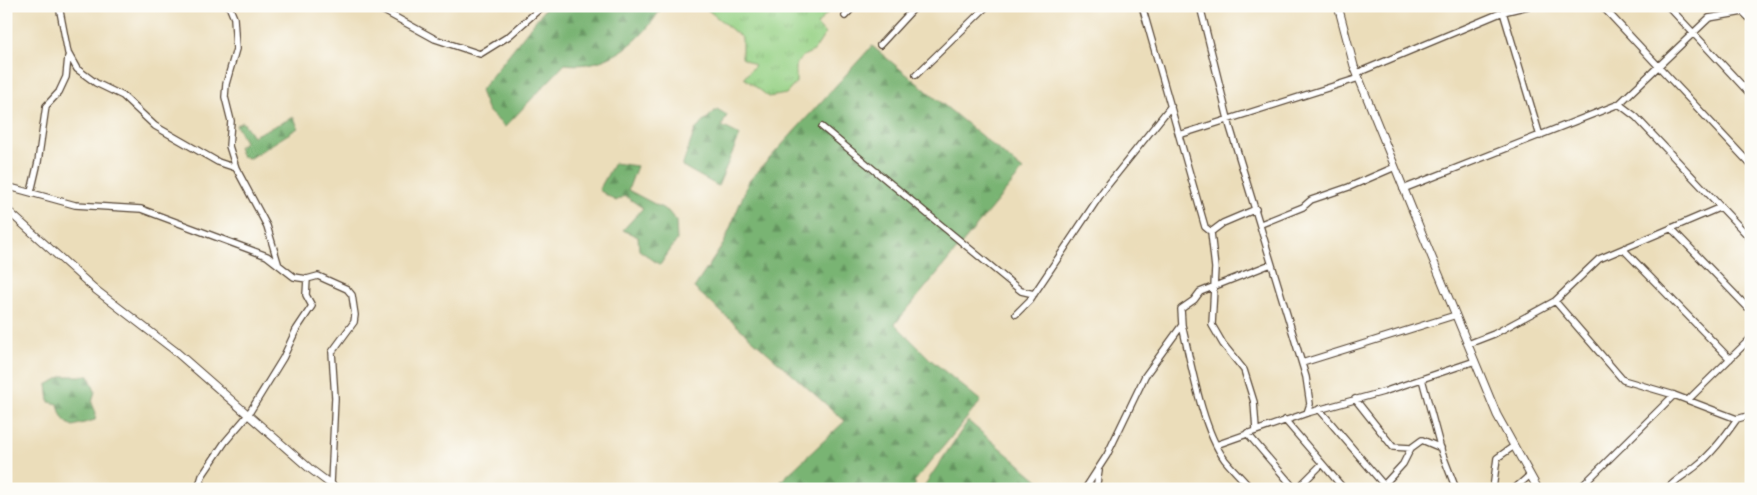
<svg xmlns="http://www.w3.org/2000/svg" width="1757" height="495" viewBox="0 0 1757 495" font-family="Kalam,sans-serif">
  <defs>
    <pattern id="grass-tufts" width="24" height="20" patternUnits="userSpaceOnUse" patternTransform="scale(1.25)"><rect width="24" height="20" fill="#97d286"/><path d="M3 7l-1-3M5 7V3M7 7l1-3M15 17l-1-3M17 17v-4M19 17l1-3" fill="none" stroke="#83b473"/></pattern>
    <pattern id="forest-firs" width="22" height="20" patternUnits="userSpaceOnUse" patternTransform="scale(1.25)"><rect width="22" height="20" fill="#79b473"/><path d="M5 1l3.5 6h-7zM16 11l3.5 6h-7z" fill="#64935e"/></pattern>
  </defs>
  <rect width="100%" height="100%" fill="#fdfcf7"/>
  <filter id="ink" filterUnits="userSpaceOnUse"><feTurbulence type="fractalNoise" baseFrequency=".02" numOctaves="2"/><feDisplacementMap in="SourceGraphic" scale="10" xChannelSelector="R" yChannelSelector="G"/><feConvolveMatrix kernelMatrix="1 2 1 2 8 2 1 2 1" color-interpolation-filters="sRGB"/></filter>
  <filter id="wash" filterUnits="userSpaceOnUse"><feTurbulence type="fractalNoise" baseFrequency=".0096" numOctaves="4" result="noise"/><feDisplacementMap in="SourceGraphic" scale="20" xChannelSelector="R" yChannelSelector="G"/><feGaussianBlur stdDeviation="1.12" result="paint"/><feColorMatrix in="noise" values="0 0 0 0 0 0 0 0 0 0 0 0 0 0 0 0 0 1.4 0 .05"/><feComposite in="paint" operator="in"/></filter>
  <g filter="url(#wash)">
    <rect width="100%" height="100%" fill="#ebddba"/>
    <!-- grass -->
    <path fill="url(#grass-tufts)" stroke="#697e52" d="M703,6h130l-16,19 8,9 -11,17 -11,5 -7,8v19l-10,11 -17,3 -25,-19 11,-13 -13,-7v-20z"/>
    <!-- forest -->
    <path fill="url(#forest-firs)" stroke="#5a6f48" d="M547,6h115c-19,36 -56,64 -97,58l-60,63 -17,-16 -8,-20z
      M872,46l151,124 -128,154 36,36 50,41 -67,81 2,2 -4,5h-124l-7,-8 64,-60 -151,-133 30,-45 25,-62z
      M717,109l10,6 -5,11 18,9 -22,51 -36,-20 13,-36z
      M294,117l4,11 -48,30 -8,-1 -4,-10 7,-5 -9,-17 7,-3 10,14z
      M614,163l23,3 -9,24 40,21 8,10 1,19 -17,25 -21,-15 -1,-13 -15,-7 20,-22 -18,-12 -9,5 -17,-11z
      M63,376h26l6,15 -3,12 4,10 -1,7 -22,6c-10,-4 -13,-12 -15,-22l-9,-2 -2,-17z
      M968,421l77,65 -2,3h-121z"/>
  </g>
  <g filter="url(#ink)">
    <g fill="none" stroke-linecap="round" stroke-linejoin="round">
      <!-- minor casing -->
      <g stroke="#554535" stroke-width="8">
        <path id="minor" d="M59,6l9,47 9,16 19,14 27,13 32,30 63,36 18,6 31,58 11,37
          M229,6l5,12 2,31 -10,35 -1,13 6,24 -2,25 7,22
          M375,6l60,33 45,15 29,-18 34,-30
          M1142,6l63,221 6,5
          M1200,6l30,121 76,250 4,27 -3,9
          M1503,6v6l37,124
          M1602,6l149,159
          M1668,6l83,89
          M1737,6l14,14
          M845,16l9,-10
          M880,45l36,-39
          M1357,73l146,-61 25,-6
          M916,75l71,-69
          M1619,104l17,13 115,122
          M822,127l199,164 13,3
          M1179,135l180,-57
          M6,186l69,19 66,4 126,47 27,21 13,2 11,-3 29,13 5,6 3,20 -1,7 -22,30 3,46 -4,86
          M1403,189l216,-85 90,-86 34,-6
          M31,192l7,-30 8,-56 13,-14 7,-15 2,-20
          M1261,224l42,-17 8,-7 38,-13 46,-20
          M1671,228l80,83
          M1623,249l107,110
          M1555,301l44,-42 122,-52
          M1016,314l14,-14 73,-109 68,-85
          M1182,325c9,38 20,104 43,135 8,10 18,19 26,29
          M1468,344l26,-10 61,-33 68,79 51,15 63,24 14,-4
          M1302,363l154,-48
          M1422,379l20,74 14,36
          M1355,399l38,48 18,1 11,-8 19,8
          M1688,400l63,-62
          M1319,409l64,75
          M1285,420l59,69
          M1256,430l-2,-28 -10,-32 -21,-26 -11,-19 3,-57 -4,-36 12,-9 33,-14
          M1247,433l48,56
          M1216,445l91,-32 76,-21 92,-31
          M198,489l4,-13 23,-34 23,-27 35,-57 13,-28 16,-24 -6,-11 1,-16
          M1085,489l22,-34 38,-79 37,-51 -1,-16 13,-9 6,-8 71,-28
          M1096,489l3,-18
          M1297,489l25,-25
          M1380,489l23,-25 8,-16
          M1493,489l4,-31 17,-12
          M1514,489l16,-14
          M1579,489l95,-94
          M1667,489c9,-10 18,-14 28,-22 17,-13 30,-31 42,-48"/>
      </g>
      <!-- tertiary casing -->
      <g stroke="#554535" stroke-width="9">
        <path id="tertiary" d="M1338,6l16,60 58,143 85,206 41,74
          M6,209l90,81 78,60 135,118 28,21"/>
      </g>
      <!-- minor -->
      <use href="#minor" stroke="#fff" stroke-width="5.5"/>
      <!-- tertiary -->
      <use href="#tertiary" stroke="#fff" stroke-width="7"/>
    </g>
  </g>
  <!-- margin -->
  <rect width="1757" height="495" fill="none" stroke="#fdfcf7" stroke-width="25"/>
</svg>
